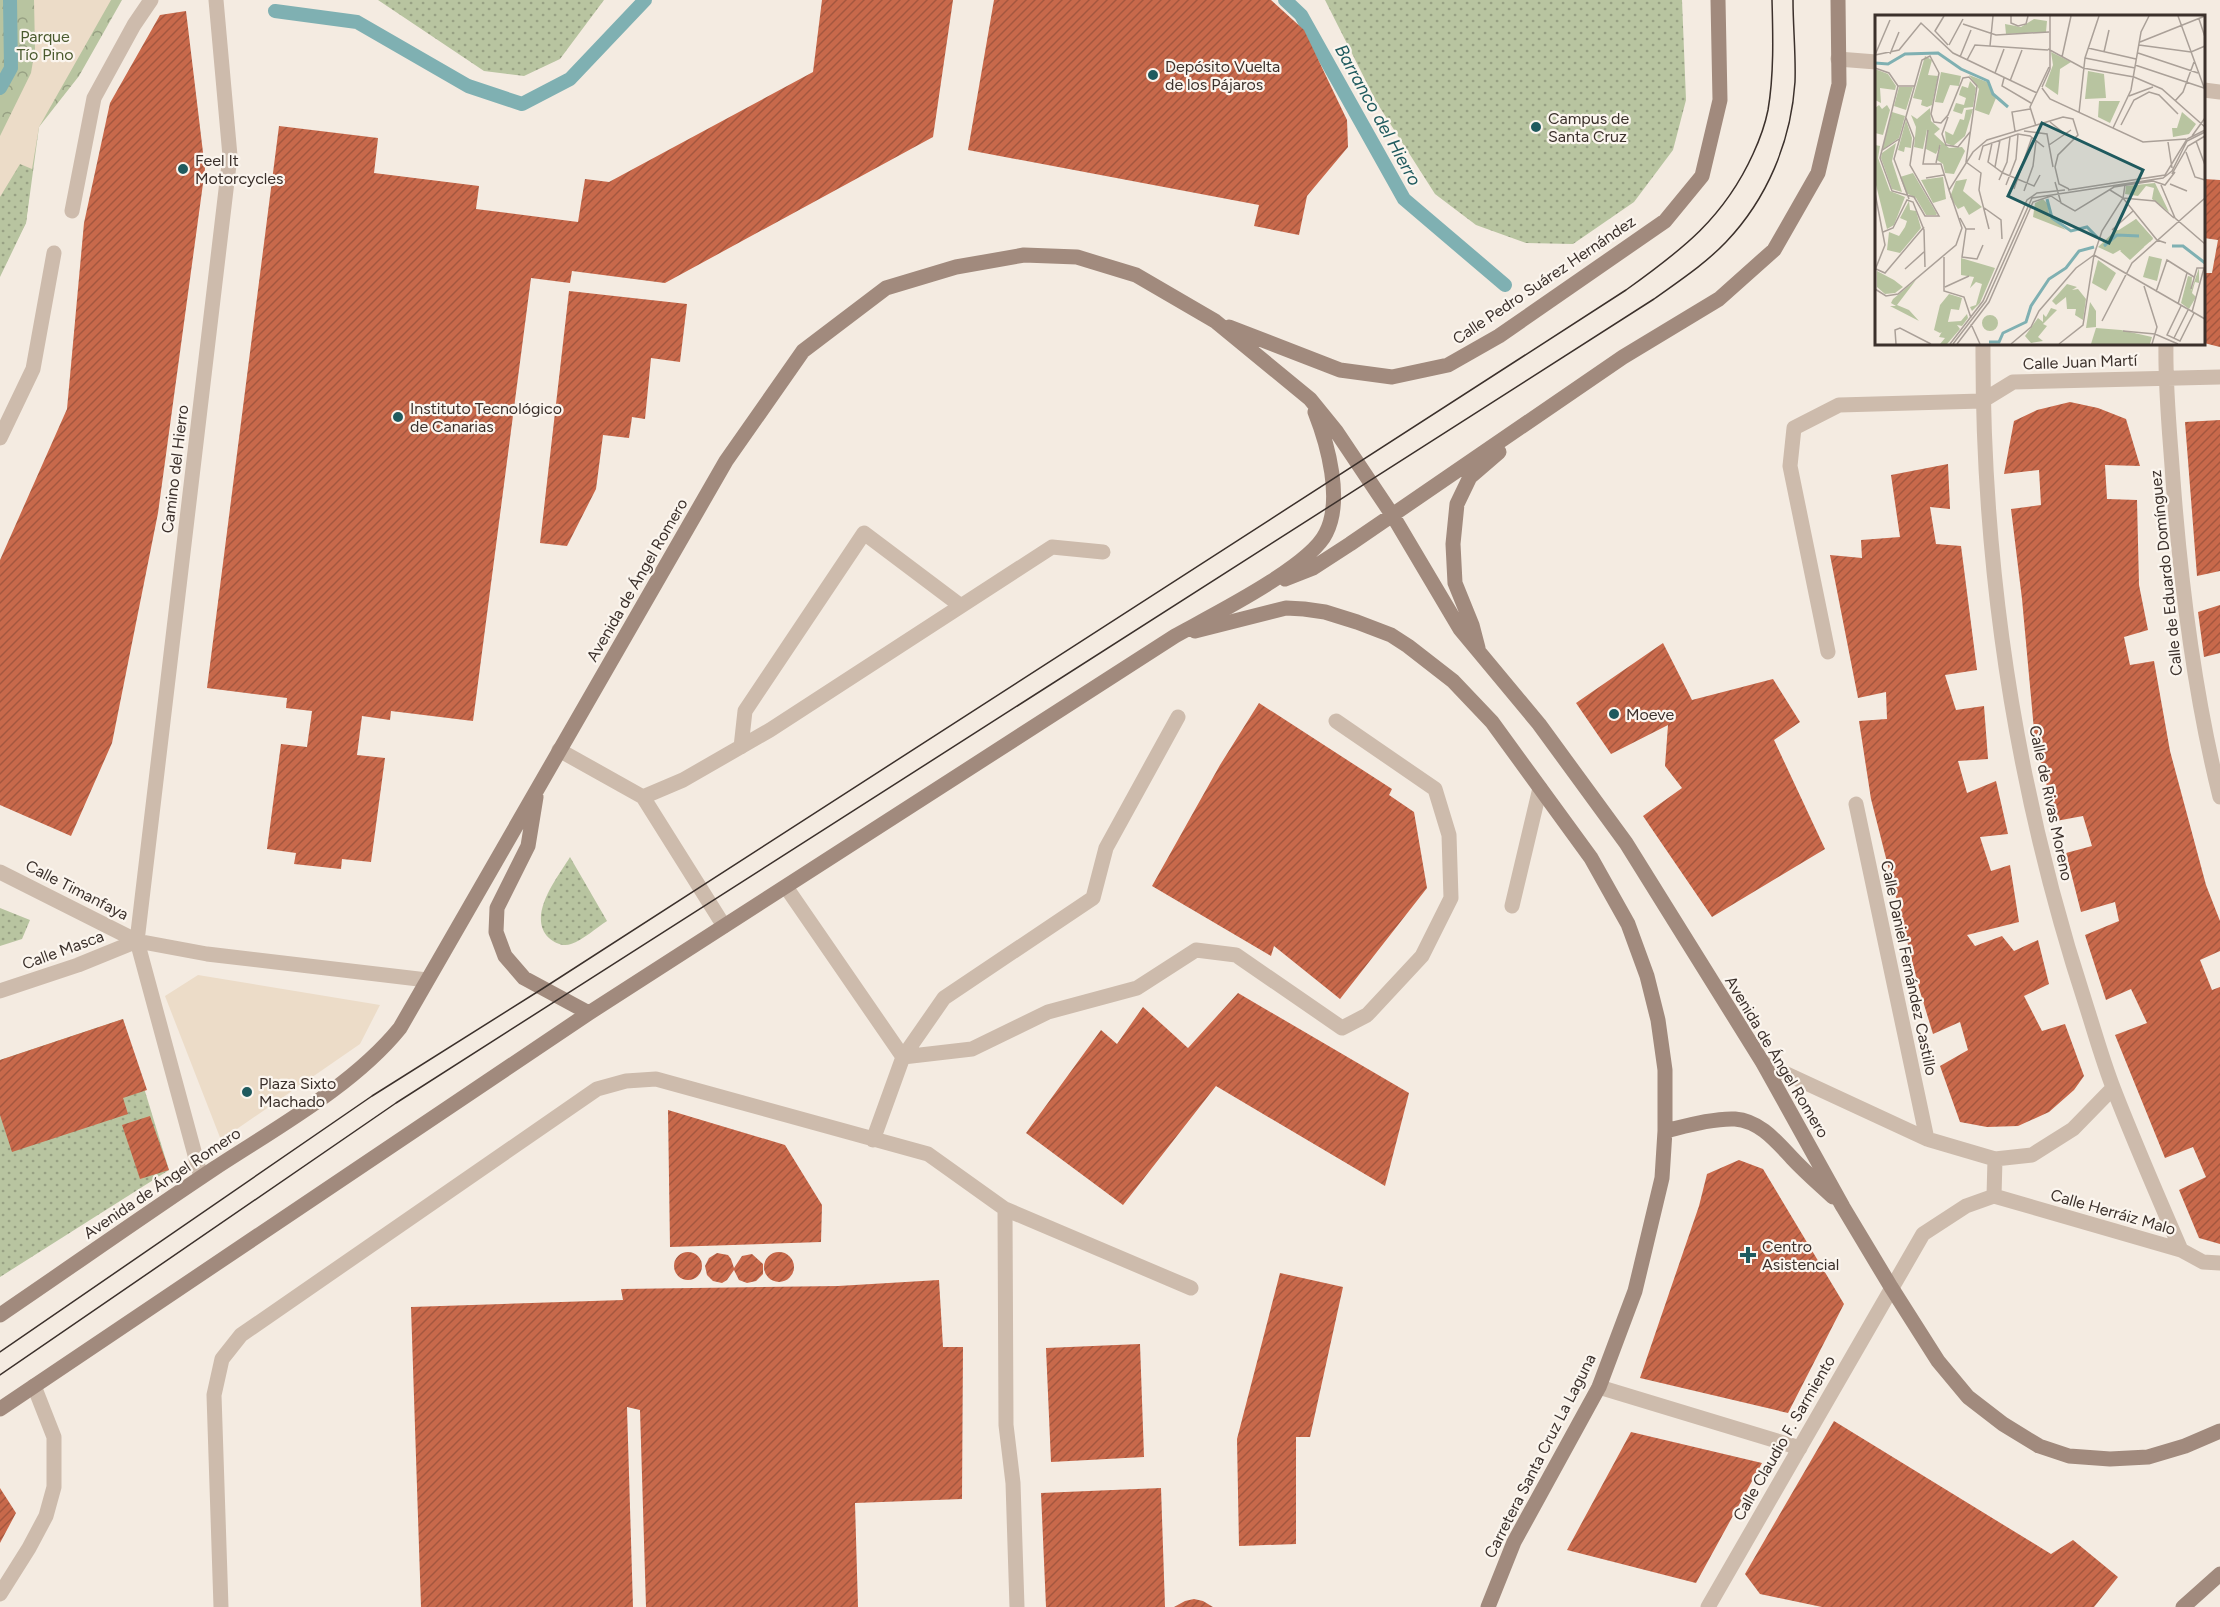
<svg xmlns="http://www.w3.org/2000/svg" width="2220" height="1607" viewBox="0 0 2220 1607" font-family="Figtree,sans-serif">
  <defs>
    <pattern id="forest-crowns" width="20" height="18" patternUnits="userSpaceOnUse" patternTransform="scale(1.5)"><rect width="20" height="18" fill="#b8c4a0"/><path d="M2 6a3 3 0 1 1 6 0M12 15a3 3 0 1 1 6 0" fill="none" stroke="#97a083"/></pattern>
    <pattern id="garden-dots" width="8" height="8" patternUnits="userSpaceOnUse" patternTransform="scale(1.5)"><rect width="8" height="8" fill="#b8c4a0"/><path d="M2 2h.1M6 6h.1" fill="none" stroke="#97a083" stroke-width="1.8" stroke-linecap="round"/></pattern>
    <pattern id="building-hatch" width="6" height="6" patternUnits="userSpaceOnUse" patternTransform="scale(1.5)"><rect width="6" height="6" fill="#c8694b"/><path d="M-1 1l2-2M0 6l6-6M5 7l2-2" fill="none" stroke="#a4573f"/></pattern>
  </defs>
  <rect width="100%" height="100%" fill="#f4ebe1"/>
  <!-- forest -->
  <path fill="url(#forest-crowns)" d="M0,0h122l-43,76 -40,51 -13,96 -26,48z"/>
  <!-- garden -->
  <path fill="url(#garden-dots)" d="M378,0h226l-44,59 -36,17 -40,-5z
    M1325,0h357l4,100 -13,50 -39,52 -61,42 -47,-1 -50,-18 -41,-31 -58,-91z
    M20,164l12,5 -6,54 -26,54v-80z
    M570,857l37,64c-11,7 -24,19 -36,23 -8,3 -16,-1 -22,-6 -23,-22 9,-61 21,-81z
    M0,908l30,12 -8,19 -22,7z
    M123,1019l46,151 -169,107v-217z"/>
  <!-- plaza -->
  <path fill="#ecdcc8" d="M34,0h77l-72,127 -7,42 -12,-5 -20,33v-61l31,-63 4,-24z
    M198,975l182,30 -20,39 -139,96 -56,-144z"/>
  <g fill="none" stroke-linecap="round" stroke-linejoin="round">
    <!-- stream -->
    <path stroke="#7fb0b2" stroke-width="14" d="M1285,0l16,15 103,184 101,86
      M275,11l82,11 111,64 54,18 48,-25 75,-79
      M0,88l11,-20 -1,-68"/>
  </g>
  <!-- building -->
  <path fill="url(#building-hatch)" d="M822,0h131l-20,137 -268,146 -93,-12 -2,12 -39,-5 -58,443 -82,-10 -1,9 -28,-4 -5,39 28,3 -14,104 -29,-3 -1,10 -47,-5 2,-11 -29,-4 14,-105 26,3 5,-36 -26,-3 1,-10 -80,-10 72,-562 99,12 -4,35 105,13 -3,23 102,13 7,-43 24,3 204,-110z
    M994,0h277l33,30 43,90 1,27 -41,49 -8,39 -45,-9 5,-21 -291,-55z
    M186,11l19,158 -47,344 -46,230 -41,93 -71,-31v-245l67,-151 17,-186 26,-120 50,-88z
    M2204,179l16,1v167l-16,-4v-70h8l6,-33 -14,-2z
    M569,291l118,13 -7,58 -29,-4 -6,61 -13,-2 -3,21 -26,-3 -7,54 -29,57 -27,-3z
    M2070,402l28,6 28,11 14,47 -35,-1 2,34 30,1 2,85 9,45 -24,7 6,28 24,-4 16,90 36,134 14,36v30l-20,9 12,30 8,-3v257l-21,-6 -20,-48 27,-13 -13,-30 -28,11 -50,-123 32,-12 -16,-34 -25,11 -21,-65 34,-14 -4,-19 -34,10 -15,-59 26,-7 -9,-30 -27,5 -21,-80 -13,-142 -11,-90 30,-4 -2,-35 -35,4 10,-53 23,-11z
    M2220,420v151l-23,5 -12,-154z
    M1948,464l2,45 -20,-2 6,37 25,2 16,124 -32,5 11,35 28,-4 4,53 -30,2 9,32 29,-12 12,53 -28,3 11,34 19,-6 9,57 -52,13 8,11 27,-10 12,15 24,-11 11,44 -25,12 18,35 23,-7 19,52 -10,14 -25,22 -31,14 -31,1 -27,-5 -20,-56 28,-16 -8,-28 -27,12 -14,-46 -48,-189 -12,-78 28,-2 -1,-27 -28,6 -28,-143 32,3 -1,-18 39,-3 -9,-62z
    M2220,605v48l-16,4 -6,-45z
    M1663,643l29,57 81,-21 27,43 -26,18 51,109 -113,68 -69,-101 39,-28 -17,-22 3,-41 -57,29 -35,-51z
    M1259,703l133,86 -3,6 25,17 13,76 -87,111 -66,-53 -3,10 -119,-70 68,-121z
    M1238,993l171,100 -24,93 -169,-100 -93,119 -97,-72 75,-103 16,14 26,-37 45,41z
    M123,1019l24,71 -24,8 5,16 -116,38 -12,-37v-55z
    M668,1110l117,35 37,60 -1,37 -151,5z
    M150,1116l19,54 -29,9 -18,-54z
    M1739,1160l24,9 81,135 -56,109 -148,-35 59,-172 8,-32z
    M674 1266a14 14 0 1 1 28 0a14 14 0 1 1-28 0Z
    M764 1267a15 15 0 1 1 30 0a15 15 0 1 1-30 0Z
    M717,1253l11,2 3,4 3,9 8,-12 10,-2 11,10v10l-7,7 -9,2 -8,-3 -5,-10 -7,10 -5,3 -9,-2 -6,-6 -2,-9 4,-8z
    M1280,1273l63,14 -33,150h-14v107l-57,2 -2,-107z
    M939,1280l4,67h20l-1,152 -107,4 3,104h-212l-6,-197 -13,-3 6,200h-212l-10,-300 212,-7 -2,-11 217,-3z
    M1140,1344l4,113 -93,5 -5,-114z
    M1834,1421l217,133 22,-14 45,37 -24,30h-272l-62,-13 -15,-20z
    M1631,1432l131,31 -66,120 -129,-33z
    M0,1488l16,25 -16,30z
    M1161,1488l4,119h-119l-5,-114z
    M1194,1599l9,2 10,6h-39l11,-6z"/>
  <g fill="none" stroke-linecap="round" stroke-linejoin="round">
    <!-- lane -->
    <path stroke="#cdbbac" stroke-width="15" d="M1838,59l38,3
      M2204,90l16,2
      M72,211l22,-113 40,-73 17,-25
      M741,747l4,-36 119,-178 97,73
      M559,750l84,47 81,129
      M643,797l40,-17 87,-50 282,-183 51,5
      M786,887l117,170 -30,83
      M1512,906l28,-118
      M903,1057l69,-8 76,-37 89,-24 59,-38 40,5 106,73 25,-13 55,-59 29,-58 -2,-63 -14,-46 -99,-68
      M903,1057l41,-59 149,-100 13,-50 72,-131
      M1005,1209l1,216 7,58 4,124
      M0,1594l29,-46 17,-32 8,-29v-50l-20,-51
      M221,1607l-7,-212 8,-36 19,-24 356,-246 29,-8 30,-2 272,75 77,55 186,79"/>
    <!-- street -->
    <path stroke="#cdbbac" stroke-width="15" d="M1983,344c-1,224 33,447 103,661 9,28 17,57 28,85 21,54 44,107 67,160
      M2166,344c-1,45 4,91 7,136 8,108 21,213 47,317
      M0,438l33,-69 21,-116
      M1828,652l-38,-186 4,-38 45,-23 143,-4 31,-19 207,-5
      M1856,804l71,335
      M0,872l137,69 70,13 220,26
      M0,991l78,-26 59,-24
      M1763,1063l164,76 68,20 37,-4 41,-26 40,-41
      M201,1177l-64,-236 93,-785 -14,-156
      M1994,1196l187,54 22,12 17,1
      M1599,1387l201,61
      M1708,1607l215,-373 43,-28 28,-10 1,-37"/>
    <!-- secondary -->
    <path stroke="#a18a7d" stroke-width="15" d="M1229,327l111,43 52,7 56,-12 51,-29 166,-115 37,-45 18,-76 -2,-100
      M1285,579l28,-11 37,-24 273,-187 96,-58 55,-49 44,-77 21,-89 -1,-84
      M1195,631l91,-23 18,1 21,3 32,10 34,13 17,11 45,35 39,41 99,136 37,66 19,52 11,44 7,50v61l-3,47 -27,113 -36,96 -85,155 -26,65
      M1478,648l-6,-23 -17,-42 -2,-39 4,-40 13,-27 29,-25
      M536,797l-8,49 -31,62 -1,24 9,24 19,22 65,35
      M1665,1131c21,-5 49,-13 70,-12 25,2 41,22 57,39 13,14 27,26 41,39
      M0,1315c72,-49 143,-99 215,-147 61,-40 139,-83 185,-140l326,-567 77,-110 83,-63 70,-21 68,-12 53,2 59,18 79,46 95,78 26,32 57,85 67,113 79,95 87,119 137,220 80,144 48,80 47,74 30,36 35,27 36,22 30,10 41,3 38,-2 37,-11 35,-15
      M0,1409l589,-396 586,-377c36,-20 135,-69 151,-103 17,-33 2,-88 -11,-121
      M2183,1607l37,-33"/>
    <!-- tram -->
    <path stroke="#3b302b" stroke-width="1.5" d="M0,1352l372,-256 170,-107 1084,-699c56,-40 98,-72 127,-136 6,-13 12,-29 15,-44 6,-35 5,-74 4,-110
      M0,1375l396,-272 1258,-804c25,-18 51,-35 72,-57 41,-43 65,-100 69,-160 1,-27 -2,-55 -2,-82"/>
  </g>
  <!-- markers -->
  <g fill="#1f5a5e" stroke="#fbf5ee" stroke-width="2">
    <circle cx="1153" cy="75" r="6"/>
    <circle cx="1536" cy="127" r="6"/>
    <circle cx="183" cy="169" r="6"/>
    <circle cx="398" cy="417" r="6"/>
    <circle cx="1614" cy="714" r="6"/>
    <circle cx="247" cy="1092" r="6"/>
    <path d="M1745 1246h6v6h6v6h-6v6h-6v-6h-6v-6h6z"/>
  </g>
  <g text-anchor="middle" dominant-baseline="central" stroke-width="4.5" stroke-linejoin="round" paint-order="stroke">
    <!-- park labels -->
    <g font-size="16" fill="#4a5a2e" stroke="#fbf5ee">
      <text x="45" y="36">Parque<tspan x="45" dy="18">Tío Pino</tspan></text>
    </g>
    <!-- poi labels -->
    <g font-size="16" fill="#3b302b" stroke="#fbf5ee" text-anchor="start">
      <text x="1165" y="66">Depósito Vuelta<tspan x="1165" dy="18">de los Pájaros</tspan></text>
      <text x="1548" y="118">Campus de<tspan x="1548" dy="18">Santa Cruz</tspan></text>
      <text x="195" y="160">Feel It<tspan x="195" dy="18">Motorcycles</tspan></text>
      <text x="410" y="408">Instituto Tecnológico<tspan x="410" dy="18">de Canarias</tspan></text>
      <text x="1626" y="714">Moeve</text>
      <text x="259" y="1083">Plaza Sixto<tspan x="259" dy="18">Machado</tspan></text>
      <text x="1762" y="1246">Centro<tspan x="1762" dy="18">Asistencial</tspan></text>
    </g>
    <!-- street labels -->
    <g font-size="16" fill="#3b302b" stroke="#fbf5ee">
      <text transform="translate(1544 280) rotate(-34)">Calle Pedro Suárez Hernández</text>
      <text transform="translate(2080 362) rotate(-2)">Calle Juan Martí</text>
      <text transform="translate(175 469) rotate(-83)">Camino del Hierro</text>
      <text transform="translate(2166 573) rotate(-96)">Calle de Eduardo Domínguez</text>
      <text transform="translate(637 580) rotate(-60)">Avenida de Ángel Romero</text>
      <text transform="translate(2051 803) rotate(78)">Calle de Rivas Moreno</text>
      <text transform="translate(77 890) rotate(27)">Calle Timanfaya</text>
      <text transform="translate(63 950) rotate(-20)">Calle Masca</text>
      <text transform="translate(1909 968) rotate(78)">Calle Daniel Fernández Castillo</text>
      <text transform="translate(1777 1057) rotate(59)">Avenida de Ángel Romero</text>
      <text transform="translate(162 1183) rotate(-34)">Avenida de Ángel Romero</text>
      <text transform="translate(2113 1212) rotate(16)">Calle Herráiz Malo</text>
      <text transform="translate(1784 1438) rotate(-60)">Calle Claudio F. Sarmiento</text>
      <text transform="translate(1540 1456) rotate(-63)">Carretera Santa Cruz La Laguna</text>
    </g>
    <!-- water labels -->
    <g font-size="18" font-style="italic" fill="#1f5a5e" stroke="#fbf5ee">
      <text transform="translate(1378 115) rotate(61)">Barranco del Hierro</text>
    </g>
  </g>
  <!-- overview -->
  <g transform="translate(1875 15)">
    <rect width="330" height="330" fill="#f4ebe1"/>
    <path d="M221,313l25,2 31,7 -2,7h-59z" fill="#b8c4a0"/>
    <path d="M176,37l20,10 -11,7 -2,26 -13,-9 8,-21zM213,56l16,3 2,24 -21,1zM307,97l14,12 -7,10 -16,3 -1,-9h5zM261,204l17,20 -22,19 -11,-8 -7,4 -15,-7 18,-17 6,1zM223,245l18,13 -10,18 -14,-8z" fill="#b8c4a0"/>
    <path d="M159,4l13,2 -1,11 -40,2 -1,-10 16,3zM50,41l7,4 -4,15 10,1 -6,29 -5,2 -6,-2 1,-5 -9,-2zM0,54l13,5 8,12 -1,4 -15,-2 1,15 -6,-3zM66,57l20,4 -2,10 -9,-1 -7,18 -8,-1zM94,60l18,7 9,16 -7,17 -14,-5 4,-21zM95,66l6,7 -3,19 -9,1 -2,6 -9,-3 3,-8 8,2 2,-7 -7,-3 1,-4 2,-5 6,2zM24,72h14l-7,23 -12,-4zM224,86h21l-10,22 -12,-6zM4,90l3,4 5,-4 3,5 -7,25 -8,-2v-25zM55,93l1,13 9,8 -6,5 15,14 13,-1 3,4 -11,23 -9,-1 -2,-9 -6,-4 4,-16 -5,10 -10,-5 1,-20 -4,20 -9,-2 2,-20 -5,-12 6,4zM98,94l-8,27 -12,10 -7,-3 -1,-12 8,4 7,-16 4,1 2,-10zM17,97l13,4 -6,22 -17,12zM31,105l6,18 -1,10 -6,-1 -1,5 -6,-2zM21,128l-4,18 10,31 -10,-3 -11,-31 1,-5zM0,130l5,1 -2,12 12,33 15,6 -11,28 -7,4 -12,-48zM38,158l24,41 -1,1h-10l-10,-17 -10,-5 -6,-16zM68,162l3,22 -13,4 -12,-23zM92,164l-4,12 19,16 -13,8 -5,-9 -6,3 -8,-12 6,-16zM280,168l14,29 -17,-13 2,-11 -8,-2 -8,10 -13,-2 1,-8zM168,184l5,5 1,12 17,14 -33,-13 2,-14zM34,186l1,9 6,1 5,17 -21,25 -13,-3 2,-18 10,4 6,-9 2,-6 -7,-3zM261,204l17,19 -3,4 -7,-10 -32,3zM251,227h13l5,5 -14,13 -10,-9 5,-1zM86,243l34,10 -15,35 -8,8 -2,-4 6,-2 6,-21 -6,-2 -6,6 4,-11 -13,-2zM324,253v15l-4,-1 -3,11 4,4 -7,12 -8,-6 7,-27 4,1 -1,14zM2,256l17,9 9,7 -8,6 -10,1 -8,-7zM41,265l-19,25 12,5 10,11 -29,-15h6l-5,-3 2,-4zM192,269l10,3 -5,3 6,-1 8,10 -3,21 -8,-5 1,-6h-9l-1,-12 -10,8 -4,-4zM215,287l6,9v16l-10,1zM176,293l6,2 -14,14 4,2 -9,11 5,4 -12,2 -6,-7 13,-18 5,4v-8l3,3zM92,299l1,4 -6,8 -5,-1 3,4 -13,15h-7l5,-6 -6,-1 8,-15 14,-1z" fill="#b8c4a0"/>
    <path d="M216,58l11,5 -3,19 -11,-1zM274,241l13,3 -5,22 -14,-4zM74,279l13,4 -3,12 -8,-1 -5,21 -6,3 -6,-3 6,-25zM107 308a8 8 0 1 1 16 0a8 8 0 1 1-16 0Z" fill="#b8c4a0"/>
    <path fill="none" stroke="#7fb0b2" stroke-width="3" d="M0,48l13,1 17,-10 33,-1 23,16 27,12 5,13 15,13M172,184l5,19 19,13 16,-4 10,10M229,231l13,-11 22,1M297,231h11l22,17M114,327h10l4,-9 23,-11 5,-16 18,-27 17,-11 13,-17 15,-4"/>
    <path fill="none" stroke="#aaa098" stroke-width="1.5" d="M69,1l-9,15 13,14M136,1v7l7,3 8,-2 2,-8M303,1l27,74M324,4l6,18M88,9l33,11 53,-3M265,27l65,-26M74,30l14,-26M264,30l52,7 14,-6M115,31l3,-30M213,33l48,11M173,34l35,19 51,9 28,12 43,38M229,37l5,-22M263,38l60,20M15,39l9,-22M0,40l24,-5 22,-27 32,30 84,40M0,40l15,-35M85,42l11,-27M187,42l9,-41M210,43l50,10M92,45l8,-15 73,5M260,50l69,23M0,53l14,5 9,13M120,58l9,-24M129,63l-2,8 29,17M135,66l12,-31M167,72l8,-18v-53M167,73l8,11 93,43 43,-3M254,81l24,-9M300,86l8,-9 11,-30M204,98l6,-55 14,-42M73,102l-6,17 4,11 12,2 12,-15M31,103l8,20 -4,27 29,51h-14l-11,-19 -22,-6 -12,-33 18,-72h17M175,107l15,12M246,110l13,-25 15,-8 10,3 19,19M161,111l-6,-19 19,-40M238,113l18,-38 10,-58 8,-16M53,115l-5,34h18l8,26M140,116l-3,-19 18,-3M149,116l23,3 6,33M317,121l13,-18M321,126l9,24M293,127l4,26M117,128l-4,19 15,11 31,13 6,-11M174,130l22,-15M6,136l18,-12M311,137l9,25 10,3M104,145l4,-14 35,-12 12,2 14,11M61,148l4,-18M120,152l5,-27M297,159l16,-28 17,-10M51,163l18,-3M124,165l8,-18 3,-25M180,167l6,21 14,8 39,-24 39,-6 12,4 10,-13M295,169l17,7M131,170l10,-26 2,-25M286,170l14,33 30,26M139,174l18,-52M193,175l97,-15 22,-36 18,-9M235,175l13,8 34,42 9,3M149,176l9,-25 3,-25M0,178l10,52 -10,25M248,183l32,3 19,17M34,184l-15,-40 28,-99 8,-4 9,17 -8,41 3,8 7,1 7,-8 15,-37 6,-1 8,9 -11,76 15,11 -2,17 10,39M108,192l18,13 1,19M85,203l6,11h9M91,214l-4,28 15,2 6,-14M237,215l21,-19M8,217l10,-4 14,-28 6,2 11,28 1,37M219,240l111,64M69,242v34l20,6 7,21M1,254l9,4 39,-46M30,254l20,-18M269,271l13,41 -5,17M70,272l24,-11M0,274l11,7 12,-2 58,-49 6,-17 -13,-38 24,-38 14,-12 76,-23 10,2 5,16 -20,20 -3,12 4,17 10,5M316,274l6,-21h7l-12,44M281,277l11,-32 27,17M303,289l9,-31M306,291l-14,29 13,6 14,-28M227,306l30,-58 73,-65M96,309l9,20M248,316l32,3 23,10M299,323l14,-28M21,329l-1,-14 5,-2 31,16M75,329l33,-43 44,-101 10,-7 28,-3M78,329l33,-43 46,-103 131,-20 9,-7 15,-30 18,-9M82,329l32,-42 44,-100 18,-6 9,6M136,329l20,-17 8,-16 37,-43 18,-13M184,329l24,-19 11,-70 8,-24 21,-33 2,-13"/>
    <path fill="#1f5a5e" fill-opacity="0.15" stroke="#1f5a5e" stroke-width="3" d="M167,108l101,47 -34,73 -101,-47z"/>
    <rect width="330" height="330" fill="none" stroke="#3b302b" stroke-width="3"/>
  </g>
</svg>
